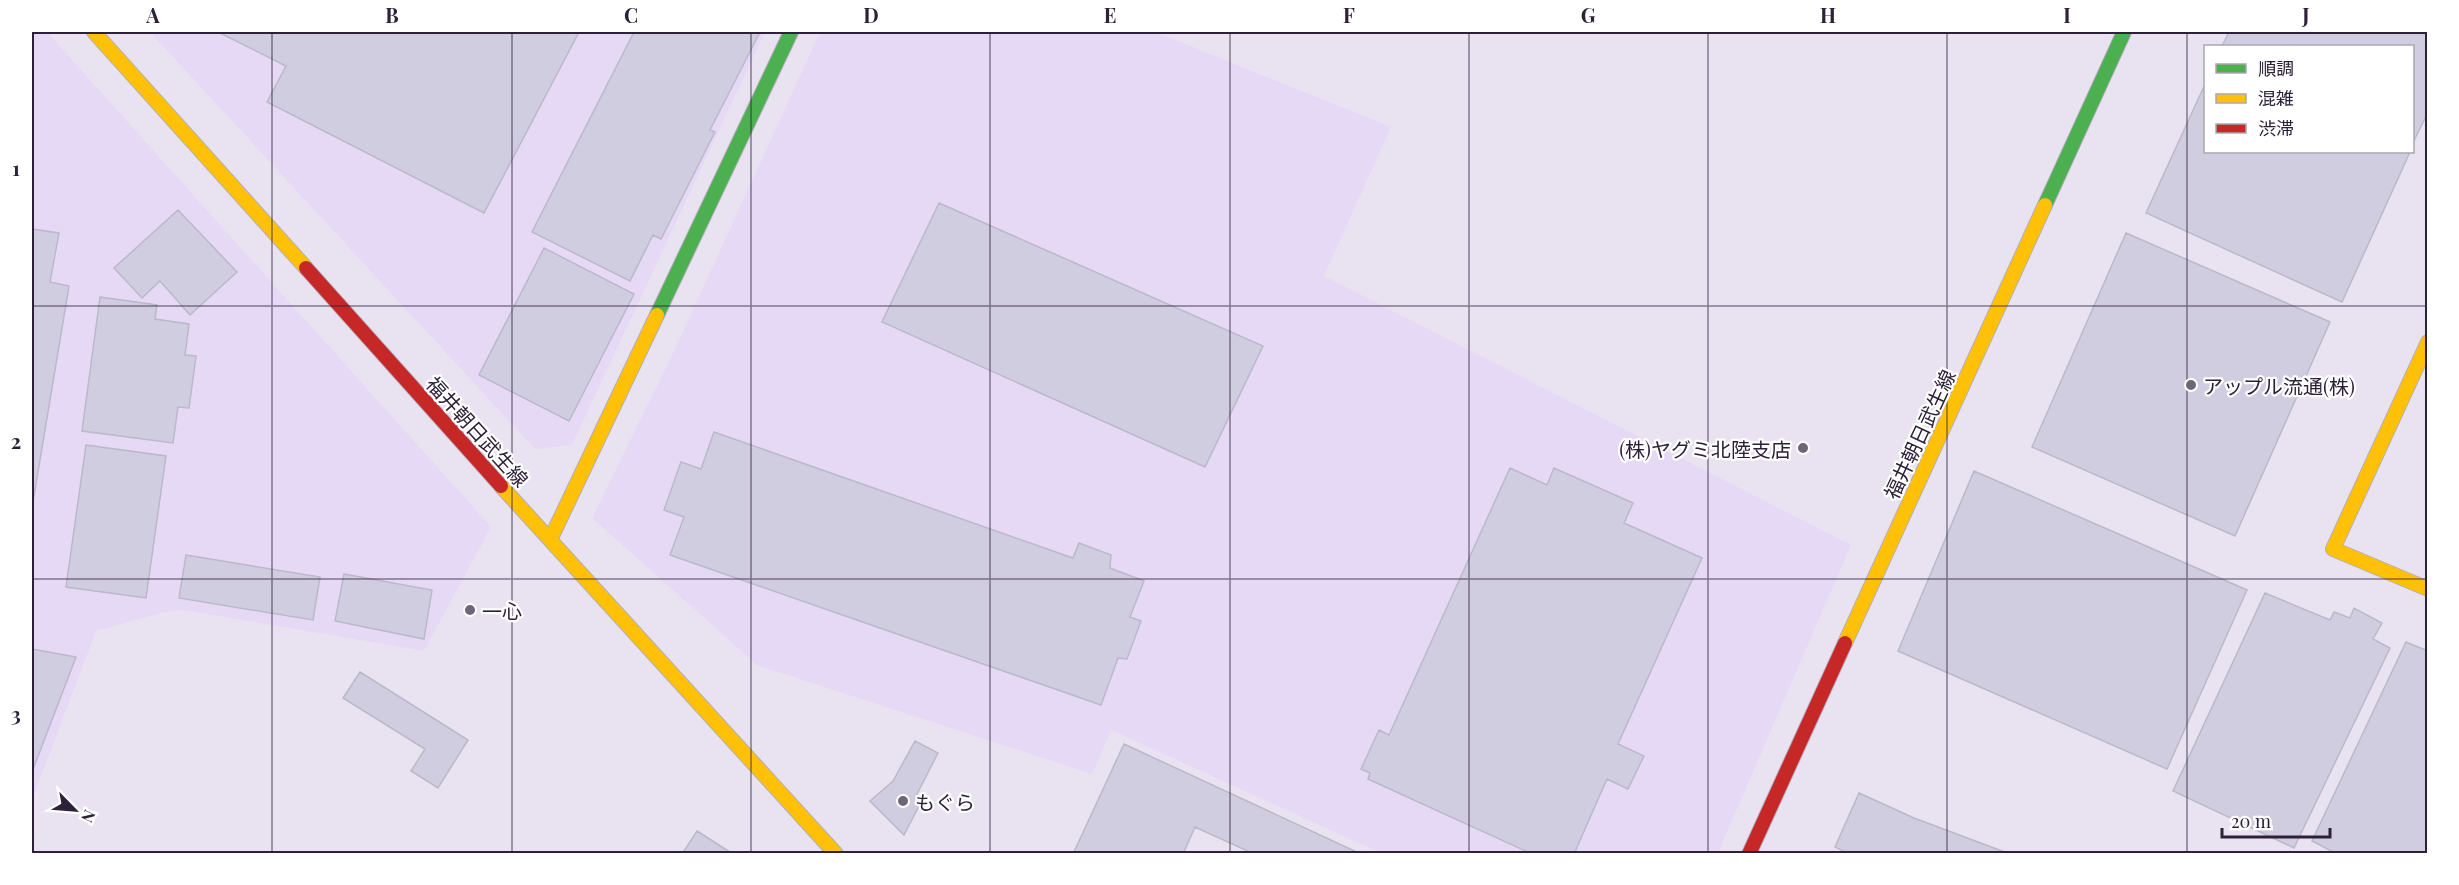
<svg xmlns="http://www.w3.org/2000/svg" width="2459" height="885" viewBox="0 0 2459 885" font-family="'Playfair Display','Noto Sans JP',serif">
  <rect width="100%" height="100%" fill="#e9e3f1"/>
  <!-- built -->
  <path fill="#e6d9f6" d="M47,32l444,495 -67,124 -241,-41 -23,3 -64,18 -64,169v-767z
    M150,32h615l-193,413 -37,4z
    M820,32h336l235,95 -67,149 527,269 -133,308 -335,1 -272,-124 -19,44 -335,-109 -165,-147 83,-169z"/>
  <!-- building -->
  <path fill="#d1cde0" stroke="#bbb8ca" stroke-width="1.5" d="M218,32h361l-95,181 -217,-111 19,-36z
    M634,32h126l-50,98 5,2 -54,107 -8,-4 -23,46 -98,-49z
    M2229,32h199v80l-16,33v-99h-190z
    M2206,82v70h204l-68,150 -196,-89z
    M939,203l324,143 -58,121 -323,-145z
    M178,210l59,62 -47,43 -30,-34 -18,17 -28,-30z
    M32,229l27,4 -9,49 19,4 -37,222z
    M2126,233l204,89 -95,214 -203,-89z
    M544,248l90,46 -65,127 -90,-46z
    M100,297l57,8 -2,14 34,5 -4,31 11,1 -7,52 -11,-1 -5,36 -91,-12z
    M714,432l359,126 6,-15 32,12 -1,13 34,13 -14,36 11,4 -14,38 -9,-1 -17,47 -431,-150 14,-38 -20,-7 17,-48 20,7z
    M86,445l80,11 -20,142 -80,-11z
    M1510,468l37,17 7,-17 79,35 -9,20 78,35 -84,186 26,12 -16,33 -21,-10 -33,75h-42l-164,-75 2,-6 -9,-4 18,-39 10,5z
    M1974,471l273,119 -80,179 -269,-118z
    M186,555l134,22 -7,43 -134,-22z
    M344,574l88,16 -8,49 -89,-18z
    M2265,593l65,27 4,-8 16,6 4,-10 28,15 -9,16 17,9 -96,200 -121,-57z
    M2406,642l22,9v203h-91l-25,-13z
    M32,649l44,8 -44,115z
    M360,672l108,68 -30,48 -27,-17 14,-22 -82,-51z
    M915,741l23,12 -23,45 6,4 -17,33 -34,-34 23,-20z
    M1124,744l237,110h-107l-59,-27 -12,27h-110z
    M1859,793l55,25 96,36h-161l-14,-7z
    M697,831l36,23h-51z"/>
  <g fill="none" stroke-linecap="round" stroke-linejoin="round">
    <!-- fast casing -->
    <g stroke="#b4adbd" stroke-width="16">
      <path id="fast" d="M2045,205l79,-173
        M657,315l134,-283"/>
    </g>
    <!-- slow casing -->
    <g stroke="#b4adbd" stroke-width="16">
      <path id="slow" d="M94,32l212,236
        M2428,342l-95,207 95,40
        M501,486l335,368
        M550,540l107,-225
        M1845,643l200,-438"/>
    </g>
    <!-- jam casing -->
    <g stroke="#b4adbd" stroke-width="16">
      <path id="jam" d="M306,268l195,218
        M1749,854l96,-211"/>
    </g>
    <!-- path -->
    <path stroke="#d6d4d9" stroke-width="4" stroke-dasharray="3 4.5" stroke-linecap="butt" d="M32,835l1,-3"/>
    <!-- fast -->
    <use href="#fast" stroke="#4caf50" stroke-width="14"/>
    <!-- slow -->
    <use href="#slow" stroke="#ffc107" stroke-width="14"/>
    <!-- jam -->
    <use href="#jam" stroke="#c62828" stroke-width="14"/>
  </g>
  <!-- grid -->
  <path fill="none" stroke="#2c2139" stroke-width="1.5" stroke-opacity="0.55" d="M272,32v822M512,32v822M751,32v822M990,32v822M1230,32v822M1469,32v822M1708,32v822M1947,32v822M2187,32v822M32,306h2396M32,579h2396"/>
  <!-- markers -->
  <g fill="#6e6579" stroke="#fff" stroke-width="2">
    <circle cx="2191" cy="385" r="6"/>
    <circle cx="1803" cy="448" r="6"/>
    <circle cx="470" cy="610" r="6"/>
    <circle cx="903" cy="801" r="6"/>
  </g>
  <g text-anchor="middle" dominant-baseline="central" stroke-width="4.5" stroke-linejoin="round" paint-order="stroke">
    <!-- poi labels -->
    <g font-size="20" fill="#2c2139" stroke="#fff" text-anchor="start">
      <text x="2203" y="385">アップル流通(株)</text>
      <text x="1791" y="448" text-anchor="end">(株)ヤグミ北陸支店</text>
      <text x="482" y="610">一心</text>
      <text x="915" y="801">もぐら</text>
    </g>
    <!-- street labels -->
    <g font-size="20" fill="#2c2139" stroke="#fff">
      <text transform="translate(478 431) rotate(48)">福井朝日武生線</text>
      <text transform="translate(1919 434) rotate(-65)">福井朝日武生線</text>
    </g>
  </g>
  <!-- border -->
  <rect width="2459" height="885" fill="none" stroke="#ffffff" stroke-width="66"/>
  <!-- legend -->
  <rect x="2204" y="45" width="210" height="108" fill="#ffffff" stroke="#aba6b0" stroke-width="1.5"/>
  <rect x="2216" y="64" width="30" height="9" fill="#4caf50" stroke="#aba6b0" stroke-width="1.5"/>
  <text x="2258" y="75" font-size="18" fill="#2c2139">順調</text>
  <rect x="2216" y="94" width="30" height="9" fill="#ffc107" stroke="#aba6b0" stroke-width="1.5"/>
  <text x="2258" y="105" font-size="18" fill="#2c2139">混雑</text>
  <rect x="2216" y="124" width="30" height="9" fill="#c62828" stroke="#aba6b0" stroke-width="1.5"/>
  <text x="2258" y="135" font-size="18" fill="#2c2139">渋滞</text>
  <!-- north arrow -->
  <g transform="translate(75 810) rotate(115)" stroke="#ffffff" stroke-width="4.5" paint-order="stroke">
  <path d="M0-4.5L10 22L0 15L-10 22Z" fill="#2c2139"/>
  <text y="-9" font-size="16" font-weight="bold" text-anchor="middle" fill="#2c2139">N</text>
  </g>
  <!-- scale -->
  <path d="M2222 828v9h108v-9" fill="none" stroke="#2c2139" stroke-width="3"/>
  <text x="2231" y="828" font-size="18" fill="#2c2139" stroke="#ffffff" stroke-width="4.5" paint-order="stroke">20 m</text>
  <rect x="33" y="33" width="2393" height="819" fill="none" stroke="#2c2139" stroke-width="2"/>
  <g font-size="20" text-anchor="middle" font-weight="bold" fill="#2c2139">
    <text x="153" y="23">A</text>
    <text x="392" y="23">B</text>
    <text x="631" y="23">C</text>
    <text x="871" y="23">D</text>
    <text x="1110" y="23">E</text>
    <text x="1349" y="23">F</text>
    <text x="1588" y="23">G</text>
    <text x="1828" y="23">H</text>
    <text x="2067" y="23">I</text>
    <text x="2306" y="23">J</text>
    <text x="16" y="176">1</text>
    <text x="16" y="449">2</text>
    <text x="16" y="722">3</text>
  </g>
</svg>
